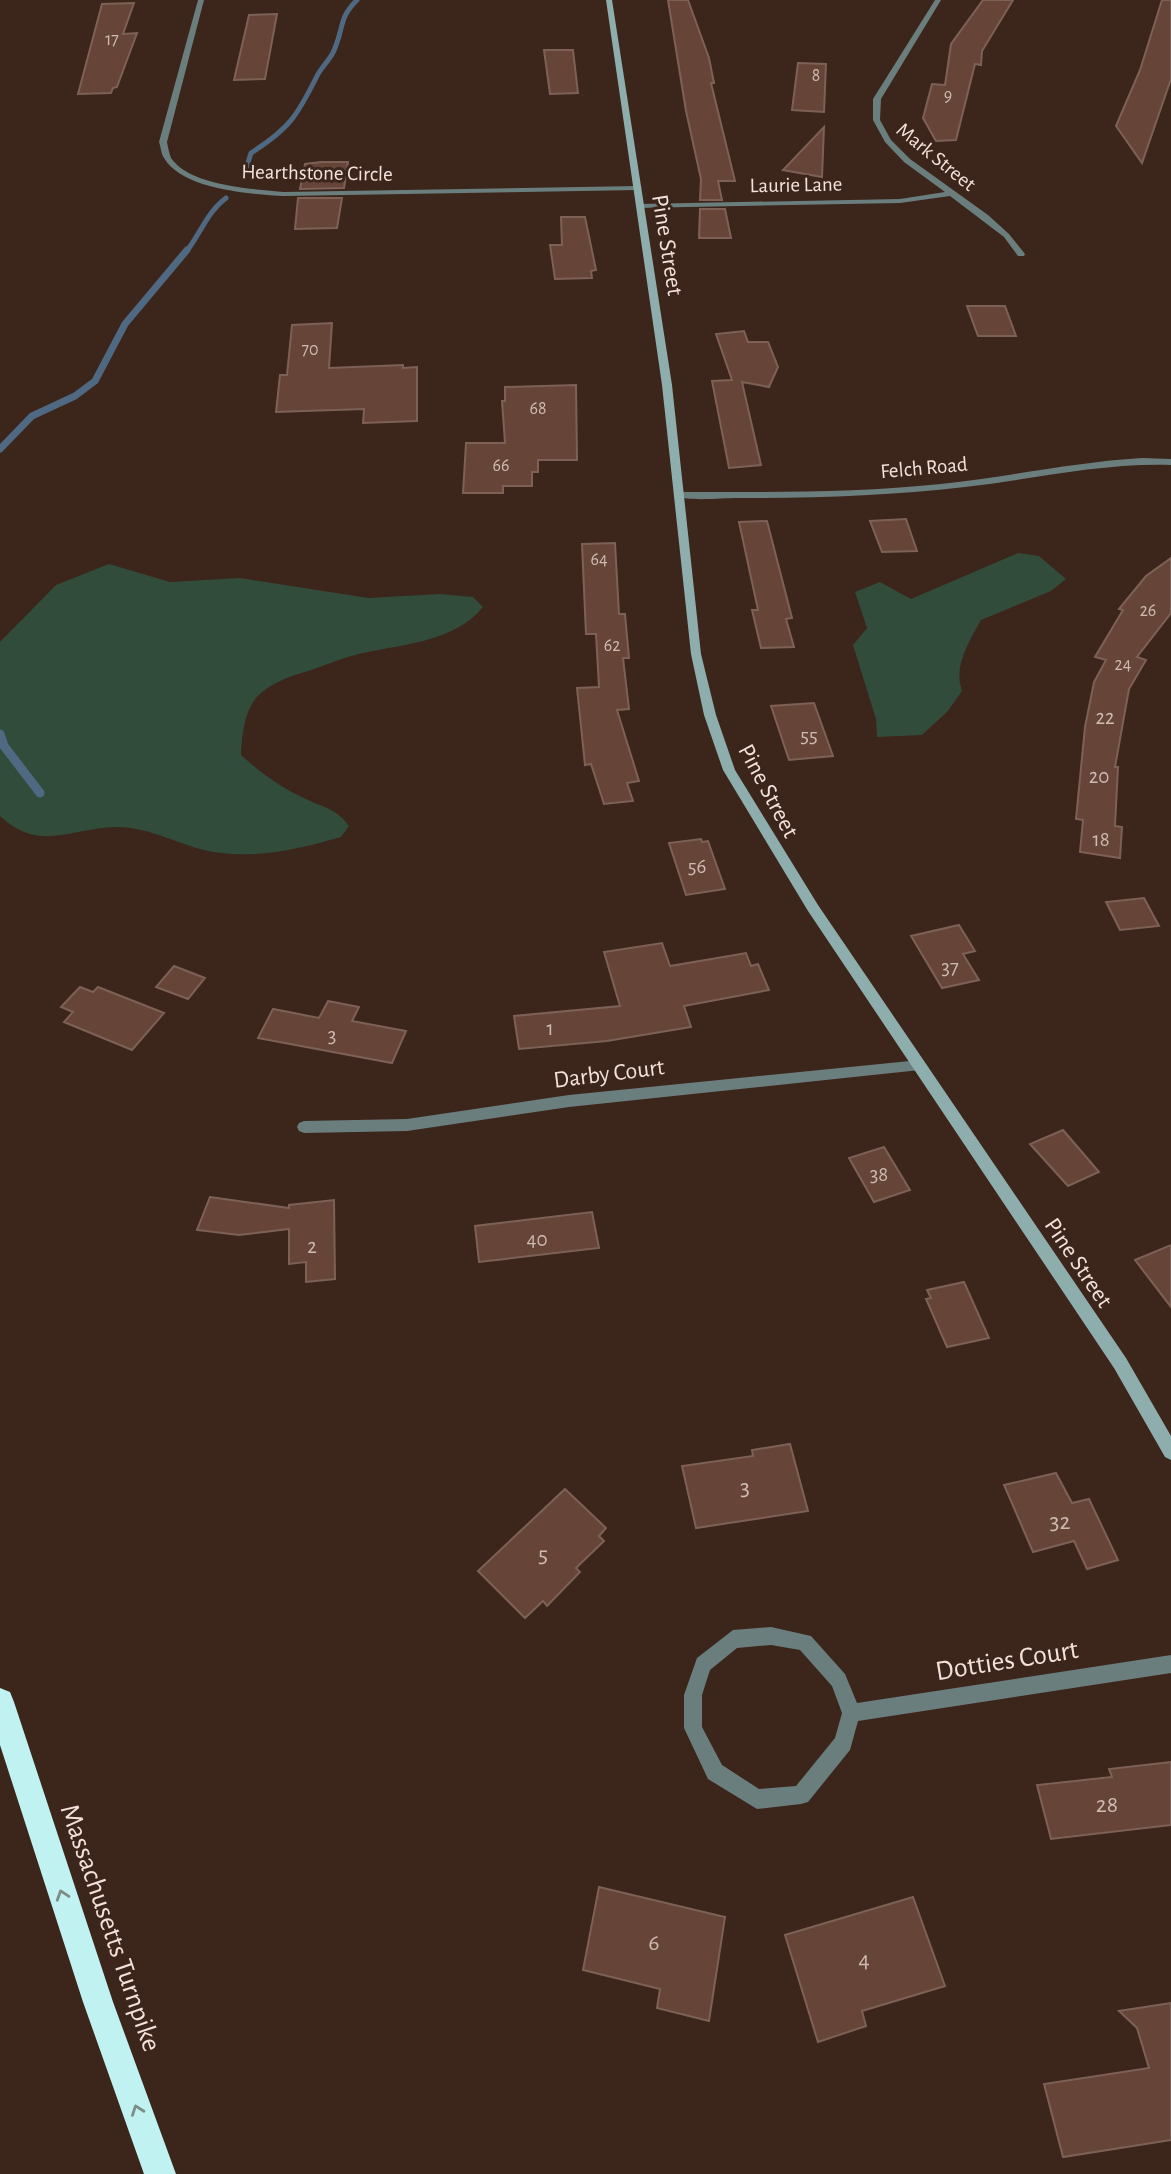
<svg xmlns="http://www.w3.org/2000/svg" width="1171" height="2174" viewBox="0 0 1171 2174" font-family="'Alegreya Sans',sans-serif">
  <rect width="100%" height="100%" fill="#3c251b"/>
  <!-- green -->
  <path fill="#324c3b" d="M1018,553l21,3 27,23 -15,12 -70,29c-12,22 -28,46 -19,71l-15,21 -25,23 -45,2 -1,-18 -23,-74 14,-17 -12,-36 25,-10 31,17z
    M109,564l61,18 70,-4 128,20 72,-4 33,3 10,10c-30,37 -85,37 -128,48 -16,4 -31,11 -47,16 -17,5 -39,12 -52,27 -12,15 -14,38 -15,57 19,17 39,32 63,43 19,10 31,9 45,28l-8,11c-42,12 -83,22 -127,15 -32,-5 -65,-26 -98,-25 -47,1 -76,26 -116,-11v-174l56,-57z"/>
  <g fill="none" stroke-linecap="round" stroke-linejoin="round">
    <!-- stream-far2 -->
    <path stroke="#4e6981" stroke-width="5" d="M244,175l7,-22c39,-25 46,-37 66,-77 5,-10 15,-18 18,-28 9,-22 4,-30 22,-48
      M186,252c15,-19 21,-40 40,-54"/>
    <!-- stream-far1 -->
    <path stroke="#4e6981" stroke-width="7" d="M0,449l32,-33 43,-20 20,-15 30,-57 62,-74"/>
    <!-- stream -->
    <path stroke="#4e6981" stroke-width="9" d="M0,734l4,12 36,47"/>
  </g>
  <!-- building -->
  <path fill="#664538" stroke="#7d6156" stroke-width="2" d="M668,0h20l21,58 5,25h-3l24,98h-17l4,19h-22l1,-21 -15,-68z
    M983,0h30l-31,51 -1,14 -6,-1 -19,76 -20,1 -13,-23 9,-34 13,1 6,-41z
    M1162,0h9v79l-29,84 -26,-37 24,-56z
    M134,3l-11,31 14,-1 -20,54 -4,1 -2,5 -33,1 24,-90z
    M277,14l-12,65 -31,1 15,-65z
    M544,50h29l5,43 -28,1z
    M798,63l28,1 -2,48 -32,-2z
    M824,127l-2,50 -39,-7z
    M321,162h27l-4,26 -44,1 5,-25z
    M298,198h44l-5,30 -42,1z
    M700,209h25l6,29h-32z
    M561,217h24l11,53 -5,1 1,7 -37,1 -5,-34h12z
    M967,306h38l11,30h-38z
    M332,323l-3,45 74,-3v3l14,-1v54l-54,2 1,-14 -88,3 4,-37h7l5,-50z
    M744,331l4,11h20l10,25 -9,20 -27,-5 19,83 -32,3 -17,-87 20,-1 -16,-46z
    M576,385l1,75h-39v12h-6v14h-29v7h-40l3,-50h39l-3,-42h3v-14z
    M906,519l11,32 -35,1 -12,-31z
    M767,521l25,97 -6,1 8,28 -33,1 -9,-38h6l-19,-88z
    M615,543l4,71h6l4,44h-6l6,51 -12,1 22,71 -12,2 6,18 -29,3 -13,-40 -6,1 -8,-77 22,-1 -3,-53h-10l-4,-90z
    M1171,558v55l-34,44 9,3 -17,29 -14,78h3l-3,59 7,1 -2,31 -40,-6 3,-32 -7,-1 9,-92 9,-45 12,-22 -11,-3 28,-47 -4,-1 27,-33z
    M814,703l19,53 -44,4 -18,-54z
    M701,839l1,3 6,-1 17,48 -39,6 -17,-52z
    M1144,898l15,28 -39,4 -14,-28z
    M959,925l16,26 -12,3 16,26 -37,8 -31,-52z
    M662,943l8,23 76,-13 5,13 7,-2 11,26 -85,16 7,21 -84,14 -88,8 -5,-33 106,-10 -16,-54z
    M174,966l31,12 -17,21 -32,-12z
    M80,987l13,5 5,-5 66,26 -32,37 -68,-28 9,-10 -12,-5z
    M328,1001l31,6 -7,14 54,10 -14,32 -134,-25 15,-29 46,9z
    M1063,1130l36,42 -31,14 -38,-42z
    M884,1147l26,43 -36,12 -25,-44z
    M210,1197l79,11v-3l45,-5 1,79 -29,3v-20l-17,2v-35l-50,6 -42,-5z
    M592,1212l7,36 -120,14 -4,-36z
    M1171,1245v62l-36,-47z
    M964,1282l25,56 -42,9 -21,-48 5,-1 -4,-8z
    M790,1444l18,67 -112,17 -14,-62 71,-10 -1,-6z
    M1056,1473l16,30 17,-4 29,61 -31,9 -13,-28 -41,11 -29,-67z
    M565,1489l41,39 -7,8 5,5 -28,27 4,4 -33,34 -4,-5 -18,17 -47,-47z
    M1171,1762v63l-120,14 -14,-54 75,-8 -3,-8z
    M599,1887l126,30 -16,104 -52,-13 3,-19 -77,-19z
    M913,1897l32,89 -83,25 4,15 -48,16 -33,-107z
    M1171,2003v137l-108,17 -19,-73 105,-16 -12,-40 -18,-17z"/>
  <g fill="none" stroke-linecap="round" stroke-linejoin="round">
    <!-- minor -->
    <path fill="#6b7e7e" fill-rule="evenodd" d="M198,0h6l-37,142c1,5 2,11 4,16 19,28 82,31 113,34l354,-6 4,2 -4,2 -354,6c-33,-2 -101,-6 -120,-38 -3,-4 -3,-11 -5,-16z
      M935,0h6l-60,99 -1,21 11,20 19,19 78,56 21,19 16,20 -1,2h-6l-14,-19 -54,-41 -50,7 -263,5 -1,-2 4,-2 260,-5 45,-7 -41,-30 -19,-20 -12,-22v-21z
      M1142,458l29,1v6c-70,-2 -137,14 -206,22 -76,9 -152,11 -228,11 -15,0 -52,4 -63,-3l5,-3c87,0 175,1 262,-8 67,-7 133,-22 201,-26z
      M920,1060l7,5 -7,5 -351,37 -162,24 -103,2 -5,-2 -2,-4 2,-4 5,-2 103,-2 162,-24z
      M771,1627l40,9 34,38 12,29 314,-48v18l-313,48 -8,29 -42,52 -7,2 -44,5 -49,-30 -24,-51v-33l13,-37 36,-28zM771,1645l29,5 32,36 10,27 -7,25 -39,48 -37,3 -37,-24 -20,-38v-32l8,-25 27,-22z"/>
    <!-- secondary -->
    <path fill="#8eadad" fill-rule="evenodd" d="M606,0h6l60,385 29,269 15,61 19,55 83,135 308,453 45,78v24l-6,-3 -51,-89 -306,-457 -85,-141 -19,-55 -13,-61 -29,-269z"/>
    <!-- motorway -->
    <path fill="#c1f2f2" fill-rule="evenodd" d="M0,1688l10,4 4,10 99,300 63,172h-32l-61,-172 -83,-257z"/>
  </g>
  <!-- one-way arrows -->
  <defs><path id="oneway-chevron" d="M-2-3.5L2.5 0L-2 3.5" fill="none" stroke-width="1.6" stroke-linecap="round" stroke-linejoin="round" transform="scale(1.75)"/></defs>
  <g stroke="#7e8c86">
    <use href="#oneway-chevron" transform="translate(62 1895) rotate(-108)"/>
    <use href="#oneway-chevron" transform="translate(137 2110) rotate(-110)"/>
  </g>
  <g text-anchor="middle" dominant-baseline="central" stroke-width="6" stroke-linejoin="round" paint-order="stroke">
    <!-- far-number labels -->
    <g font-size="18" fill="#cfbbb2">
      <text x="112" y="40">17</text>
      <text x="816" y="76">8</text>
      <text x="948" y="96">9</text>
      <text x="310" y="350">70</text>
      <text x="538" y="409">68</text>
      <text x="501" y="466">66</text>
      <text x="599" y="560">64</text>
      <text x="1148" y="611">26</text>
      <text x="612" y="646">62</text>
      <text x="1123" y="665">24</text>
    </g>
    <!-- far-street labels -->
    <g font-size="21" fill="#f2e2db" stroke="#3c251b">
      <text transform="translate(936 157) rotate(39)">Mark Street</text>
      <text transform="translate(317 173) rotate(1)">Hearthstone Circle</text>
      <text transform="translate(796 185) rotate(-1)">Laurie Lane</text>
      <text transform="translate(924 468) rotate(-5)">Felch Road</text>
    </g>
    <!-- number labels -->
    <g font-size="21" fill="#cfbbb2">
      <text x="1105" y="717">22</text>
      <text x="809" y="735">55</text>
      <text x="1099" y="776">20</text>
      <text x="1101" y="839">18</text>
      <text x="697" y="866">56</text>
      <text x="950" y="967">37</text>
      <text x="550" y="1028">1</text>
      <text x="332" y="1035">3</text>
      <text x="879" y="1174">38</text>
      <text x="537" y="1239">40</text>
      <text x="312" y="1246">2</text>
    </g>
    <!-- street labels -->
    <g font-size="24" fill="#f2e2db" stroke="#3c251b">
      <text transform="translate(667 245) rotate(81)">Pine Street</text>
      <text transform="translate(768 791) rotate(62)">Pine Street</text>
      <text transform="translate(609 1074) rotate(-7)">Darby Court</text>
      <text transform="translate(1078 1263) rotate(56)">Pine Street</text>
    </g>
    <!-- near-number labels -->
    <g font-size="24" fill="#cfbbb2">
      <text x="745" y="1488">3</text>
      <text x="1060" y="1522">32</text>
      <text x="543" y="1555">5</text>
      <text x="1107" y="1805">28</text>
      <text x="654" y="1943">6</text>
      <text x="864" y="1960">4</text>
    </g>
    <!-- near-street labels -->
    <g font-size="28" fill="#f2e2db" stroke="#3c251b">
      <text transform="translate(1007 1661) rotate(-9)">Dotties Court</text>
      <text transform="translate(110 1928) rotate(71)">Massachusetts Turnpike</text>
    </g>
  </g>
</svg>
